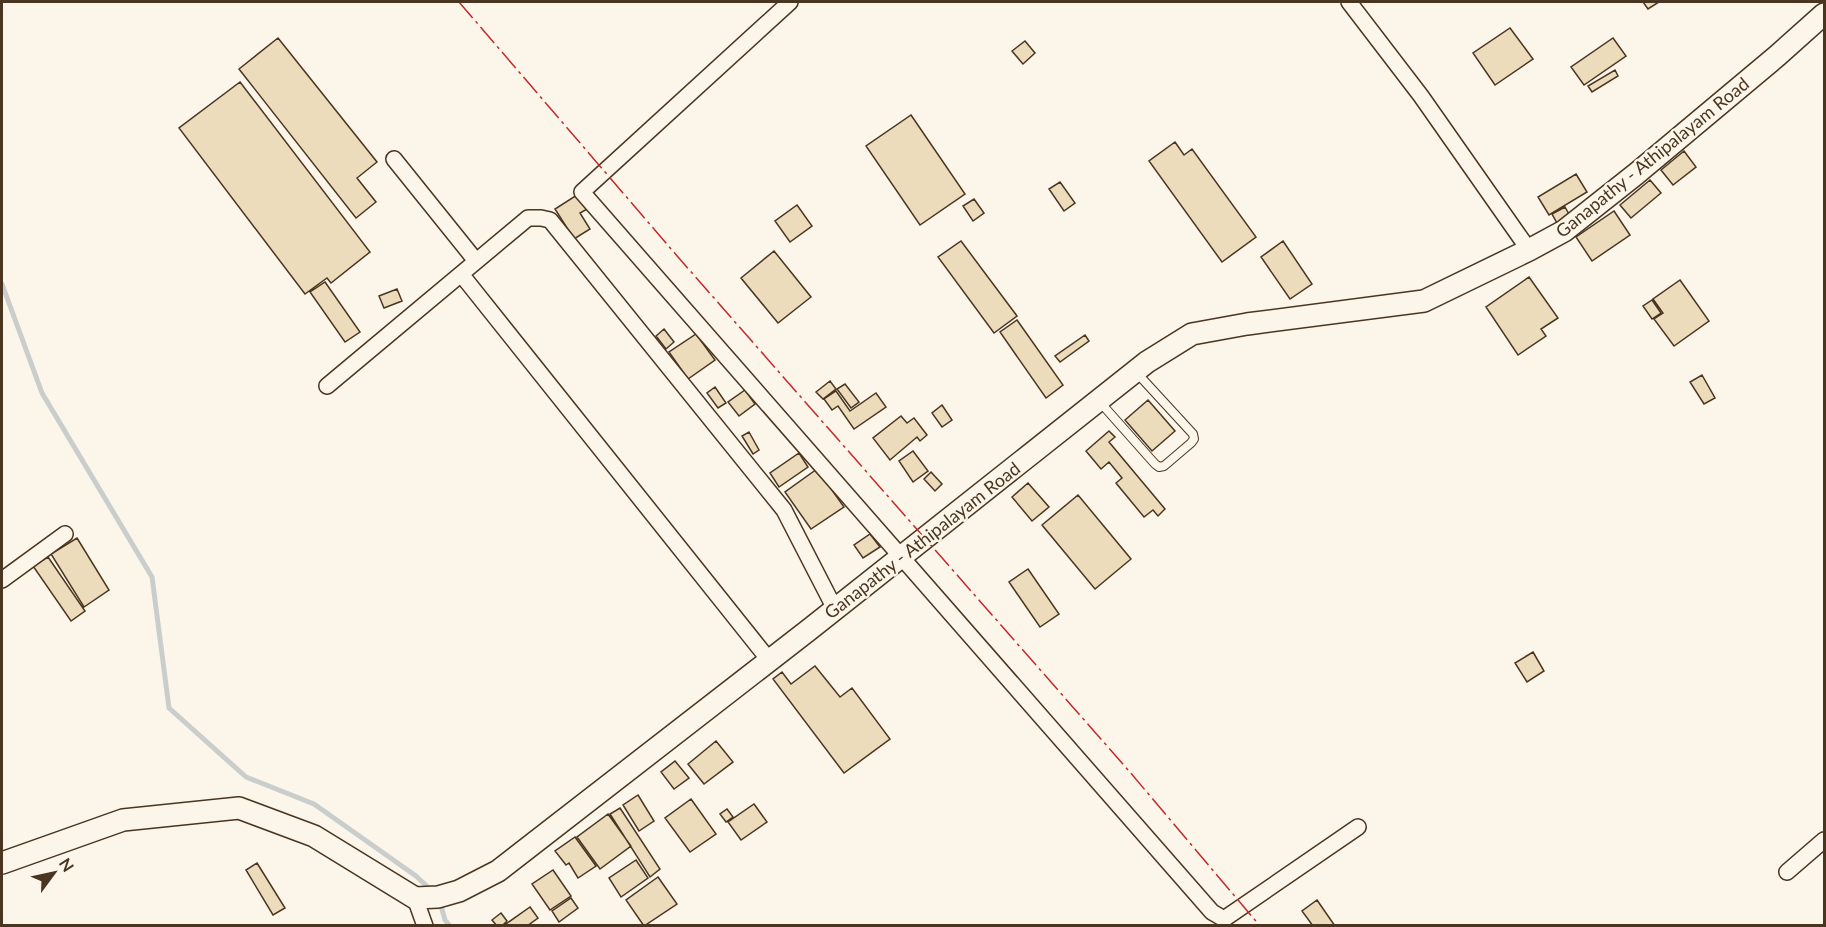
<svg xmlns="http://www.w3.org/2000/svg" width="1826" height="927" viewBox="0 0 1826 927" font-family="Lato,sans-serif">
  <rect width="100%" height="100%" fill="#fbf6e9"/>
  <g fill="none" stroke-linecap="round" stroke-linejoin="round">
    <!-- stream -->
    <path stroke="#c9cecd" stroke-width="5" d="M2,284l40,109 110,184 17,131 77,69 68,27 102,72 15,14
      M440,902l5,18 5,6"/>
  </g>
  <!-- building -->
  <path fill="#ecdcbc" stroke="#4a3520" stroke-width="1.5" d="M1643,2h16l-11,7z
    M1510,28l23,31 -38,26 -22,-32z
    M278,38l99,124 -20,16 19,24 -20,16 -117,-149z
    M1613,38l13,18 -42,29 -13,-18z
    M1025,41l10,12 -12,11 -11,-13z
    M1615,70l3,6 -26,16 -4,-6z
    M240,82l130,170 -39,31 -4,-5 -22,16 -126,-166z
    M911,115l54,79 -45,31 -54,-79z
    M1175,142l9,13 8,-6 64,88 -34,25 -73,-101z
    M1684,151l12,16 -23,18 -12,-15z
    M1576,174l11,18 -38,23 -11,-18z
    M1650,180l11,13 -30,25 -11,-13z
    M1060,182l15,21 -11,8 -15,-22z
    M580,193l9,15 -9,5 10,16 -16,10 -19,-30z
    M974,199l10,14 -11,8 -10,-15z
    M797,205l15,21 -22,16 -15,-21z
    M1565,207l5,9 -13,7 -5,-9z
    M1614,211l16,24 -38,26 -16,-24z
    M961,241l56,75 -23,17 -56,-76z
    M1283,241l29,43 -22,15 -29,-42z
    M774,251l37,46 -33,26 -37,-45z
    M1529,277l29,41 -17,11 5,7 -28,19 -32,-48z
    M1680,280l29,41 -35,25 -20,-27 9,-6 -10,-14z
    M325,282l35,50 -15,10 -35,-50z
    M397,289l5,12 -18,7 -5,-12z
    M1652,300l9,13 -9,6 -9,-13z
    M1017,320l46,65 -17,13 -46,-66z
    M664,329l10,13 -8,7 -10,-13z
    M696,334l19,26 -27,19 -19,-27z
    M1085,335l4,6 -29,21 -5,-6z
    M1702,375l13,23 -11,6 -14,-22z
    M830,381l6,8 -13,10 -7,-7z
    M845,384l14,18 -8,6 -14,-19z
    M715,387l11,16 -8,5 -11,-15z
    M745,390l10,14 -16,12 -11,-14z
    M836,391l14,20 26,-18 10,14 -32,22 -16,-23 -6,4 -8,-11z
    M1148,400l27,31 -23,20 -27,-31z
    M942,405l10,15 -10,7 -10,-14z
    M901,416l6,7 7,-5 13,17 -7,6 -3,-4 -27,23 -17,-22z
    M1109,431l6,6 -6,5 56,67 -7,7 -5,-6 -9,7 -28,-34 6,-5 -13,-16 -8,7 -15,-18z
    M749,432l10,18 -6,4 -11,-18z
    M913,451l15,20 -15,11 -14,-21z
    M799,453l9,14 -29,20 -9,-14z
    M817,469l27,38 -33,22 -26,-37z
    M931,472l11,12 -7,7 -11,-12z
    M1028,483l21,24 -17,14 -20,-24z
    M1078,495l53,64 -36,30 -53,-64z
    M870,534l10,13 -17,11 -9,-13z
    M77,538l32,52 -25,17 -33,-53z
    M48,557l37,54 -14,10 -38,-55z
    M1028,569l31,45 -19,13 -31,-45z
    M1533,652l11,19 -17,11 -12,-19z
    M815,666l25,31 12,-9 38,51 -46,34 -71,-94 9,-7 9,12z
    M716,741l17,21 -29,22 -16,-20z
    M675,761l14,17 -15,11 -13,-17z
    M638,795l16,26 -15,10 -16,-26z
    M691,799l25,35 -26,18 -25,-34z
    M754,804l13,18 -26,18 -13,-18z
    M620,808l40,61 -10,8 -40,-63z
    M727,809l6,8 -7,5 -6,-8z
    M608,814l23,32 -31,23 -23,-32z
    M575,837l21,29 -18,12 -9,-15 -3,2 -11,-14z
    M636,860l12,18 -27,19 -12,-19z
    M257,863l28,45 -12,7 -27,-45z
    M553,870l18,26 -21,14 -18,-26z
    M658,877l19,27 -33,22 -18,-26z
    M571,898l7,10 -19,14 -7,-11z
    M1317,900l18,26h-22l-11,-15z
    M530,907l8,11 -11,8h-24z
    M501,913l6,8 -5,5h-5l-5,-6z"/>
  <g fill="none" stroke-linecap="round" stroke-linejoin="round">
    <!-- lane casing -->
    <g stroke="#4a3520" stroke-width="10">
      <path id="lane" d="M1099,401l56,63 4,3 5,-1 27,-23 3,-4 -1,-5 -57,-62"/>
    </g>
    <!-- street casing -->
    <g stroke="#4a3520" stroke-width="18">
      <path id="street" d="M790,2l-208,190 630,720 12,7 134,-92
        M1349,2l72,94 108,154
        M394,159l82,102
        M461,274l308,386
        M327,386l201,-168h13l9,2 234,290 51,99
        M2,580l63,-46
        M1787,872l37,-32
        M415,898l10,28"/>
    </g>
    <!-- secondary casing -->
    <g stroke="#4a3520" stroke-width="24">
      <path id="secondary" d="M2,863l121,-43 116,-12 75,28 101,62 23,-1 21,-6 39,-20 312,-242 337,-267 45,-28 55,-10 177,-23 105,-51 35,-19 72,-57 141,-118 47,-42"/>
    </g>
    <!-- lane -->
    <use href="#lane" stroke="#fbf6e9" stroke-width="8"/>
    <!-- street -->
    <use href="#street" stroke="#fbf6e9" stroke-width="15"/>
    <!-- secondary -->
    <use href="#secondary" stroke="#fbf6e9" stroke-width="21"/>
    <!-- power -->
    <path stroke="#c62828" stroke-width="1.5" stroke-dasharray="21 4.5 3 4.5" stroke-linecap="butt" d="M459,2l219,255 451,514 131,155"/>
  </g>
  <g text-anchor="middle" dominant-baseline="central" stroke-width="4.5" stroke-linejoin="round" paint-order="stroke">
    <!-- street labels -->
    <g font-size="18" fill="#4a3520" stroke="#fbf6e9">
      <text transform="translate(1652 157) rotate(-39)">Ganapathy - Athipalayam Road</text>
      <text transform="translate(922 540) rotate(-38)">Ganapathy - Athipalayam Road</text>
    </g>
  </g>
  <!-- border -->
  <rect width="1826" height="927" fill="none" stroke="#4a3520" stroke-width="6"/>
  <!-- north arrow -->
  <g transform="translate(54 873) rotate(57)" stroke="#fbf6e9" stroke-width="4.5" paint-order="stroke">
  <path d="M0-4.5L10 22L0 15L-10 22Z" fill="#4a3520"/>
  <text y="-9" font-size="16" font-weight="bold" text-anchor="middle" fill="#4a3520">N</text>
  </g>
</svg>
